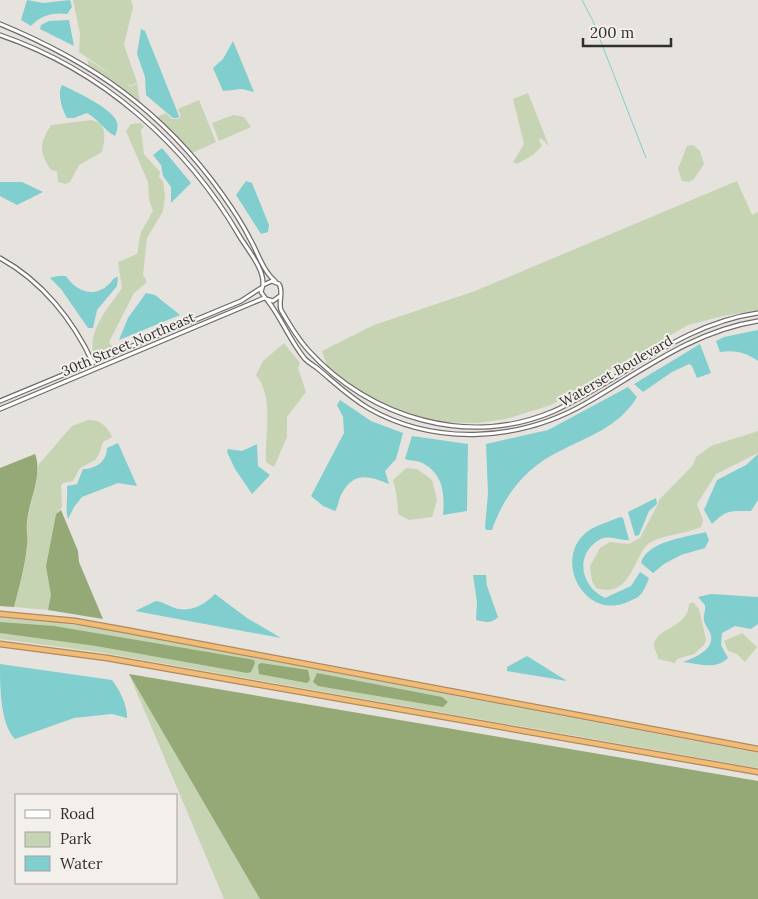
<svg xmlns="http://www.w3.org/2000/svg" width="758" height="899" viewBox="0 0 758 899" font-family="Lora,serif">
  <rect width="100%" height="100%" fill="#e6e2de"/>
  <!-- green -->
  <path fill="#c6d4b3" d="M73,0h58l2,7 -9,38 13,37 -6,4 -7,-3 -45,-31 1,-18z
    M87,59l44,28 6,-4 3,20 -51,-37z
    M528,93l21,53 -8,-8 -2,2 3,6 -9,9 -16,9 -4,-2 11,-18 -11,-45z
    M199,100l17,42 -24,11 -35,-36 9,-4 6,6h6l3,-3 -3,-7z
    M233,115l11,2 7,10 -32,14 -7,-18z
    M91,120c17,3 14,18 11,32l-23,13 -9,17 -5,2 -7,-2 -1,-11 -6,-1c-13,-19 -11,-27 0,-45z
    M141,123l3,4 -3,3 3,24 16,18 -1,5 4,4 2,16 -2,14 -16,27 -4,37 4,7 -13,11 -25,49 7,10 -20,8c-13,-25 13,-53 26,-72l-4,-26 19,-8 4,-22 12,-21 -4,-12 -1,-17 -22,-51 5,-7z
    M693,145l7,6 4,13 -10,15 -5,3 -7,-1 -4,-12 9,-23z
    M737,181l15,34 6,-3v98l-35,6 -35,9 -137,80 -45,14 -29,4 -50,-1 -44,-15 -32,-20 -23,-18 -6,-18 52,-26 101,-34z
    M284,343l16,20 -2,5 8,24 -19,25v20l-13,30 -8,-5c-2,-26 9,-64 -10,-87l7,-14z
    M88,420c13,0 19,6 24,17l-9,5 -4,12 -4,6 -15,8 -7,13 -10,2 -2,3 1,21 -6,7 -10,52 6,29 -4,15 -34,-3 13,-62v-22l12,-59 33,-38z
    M758,431v22l-42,21 -19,30 6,16 -2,7c-16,7 -34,7 -50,15 -18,10 -18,58 -55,46l-4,-7 -2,-15 10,-18 10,-6 19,2 11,-6 18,-34 1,-4 34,-35 3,-8 15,-11z
    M406,468l11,1 15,11 5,20 -5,17 -23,3 -11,-6c0,-11 -2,-24 -5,-34z
    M693,602l6,7 7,31 -2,5 -10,9 -17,5 -2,4 -17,-4c0,-5 -4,-9 -4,-15 3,-17 34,-16 35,-40z
    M0,618l55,4 53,8 650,123v15l-660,-116 -98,-13z
    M742,633l15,14 -12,15 -8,-8 -9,-3 -4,-10z
    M129,674l5,8 126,217h-36z"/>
  <!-- forest -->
  <path fill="#94a975" d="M35,454c8,20 -6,46 -8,68 -1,8 1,16 0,23 -2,21 -8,42 -13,62l-14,-1v-138z
    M61,510l17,41 1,11 24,57 -55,-9 3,-15 -5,-29 10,-52z
    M0,622l54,4 195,33 5,1 1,3 -4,9 -4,1 -151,-27 -96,-13z
    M261,663l47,7 2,10 -3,3 -48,-9 -1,-9z
    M317,673l125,24 6,5 -5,5 -6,-1 -119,-20 -5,-4z
    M129,674l629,107v118h-498z"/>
  <!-- water -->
  <path fill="#81cecf" d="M27,0l16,3 27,-3 2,7 -5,7c-14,-2 -26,1 -36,12l-10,-6z
    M69,20l5,26 -34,-17 1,-4 8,-4z
    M141,29l4,2 34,85 -1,2h-5l-27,-23 -1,-18 -8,-23z
    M233,41l21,51 -12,-3 -19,2 -10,-23 10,-9z
    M62,85c13,6 47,22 54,35 3,5 1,11 -1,16 -10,-5 -17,-17 -28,-23l-13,5h-7c-5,-9 -10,-24 -5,-33z
    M162,148l29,35 -20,20v-16l-8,-11 -2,-11 -8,-10z
    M246,181l6,2 17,42 -1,7 -7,2 -25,-39z
    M0,182h22l21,10 -26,13 -17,-9z
    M58,276h8c10,15 28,23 43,8 4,-3 3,-6 9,-7l-1,9 -20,24 -4,18h-5l-27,-39 -11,-11z
    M146,293l9,2 25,20 -61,25 9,-22z
    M758,330v31c-13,-9 -23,-11 -38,-9l-4,-11 8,-4z
    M700,344l11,29 -14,5 -5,-12 -3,-2 -17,8 -29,20 -9,-8z
    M628,387l9,10c-18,30 -48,39 -77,54 -34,16 -56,44 -68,79h-6l-1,-3 3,-34 -2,-49 62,-14z
    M340,400l31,21 32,12 -7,26 -11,12 4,13c-18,-7 -34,-14 -47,9 -4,6 -3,13 -7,18l-12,-5 -12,-10 33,-63 -1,-16 -6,-12z
    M412,436l56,8 -1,67 -24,4c2,-22 0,-43 -23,-53 -6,-2 -11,-1 -15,-3z
    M118,443l19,43 -19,-3 -36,14 -8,10 -6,12c-3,-12 0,-22 -1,-33l10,-2 6,-15c13,0 24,-8 24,-21z
    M257,444l1,22 12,9 -18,19 -17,-25 -8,-17 1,-3 14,2z
    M758,454v46l-7,11c-20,0 -24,-2 -39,13l-8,-14 13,-30 29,-15z
    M656,498l1,6 -8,7 -10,24 -4,1 -7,-24z
    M620,517l3,1 6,22c-10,1 -20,-6 -30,0 -25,15 -18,47 6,58l26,-12 9,-14 9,6c-2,5 -5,13 -9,17 -2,3 -7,4 -10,6 -46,23 -81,-46 -39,-72 9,-5 20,-8 29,-12z
    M706,532l3,8 -4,8 -24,7 -17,9 -11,9 -12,-10c6,-22 46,-26 65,-31z
    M473,575h13l1,11 11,31c-6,7 -14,5 -22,3l1,-18z
    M215,594l32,24 34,20 -146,-27 21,-10c7,1 13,5 19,7 16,5 30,-4 40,-14z
    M711,594l47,3v27l-7,5 -16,-3 -13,7 -1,12 7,13c-12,12 -29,6 -45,4 11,-4 31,-12 28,-26 -1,-6 -6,-10 -7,-15 -1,-6 2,-10 1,-16l-7,-8z
    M527,656l40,25 -60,-10v-4z
    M0,664l112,16c7,9 16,26 15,38l-15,-4 -38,4 -59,21c-15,-15 -15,-54 -15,-75z"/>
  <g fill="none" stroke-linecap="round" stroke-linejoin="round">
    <!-- stream -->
    <path stroke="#81cecf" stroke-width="1" d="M582,0l11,21 53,137"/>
    <!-- minor casing -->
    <g stroke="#706c69" stroke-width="5.5">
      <path id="minor" d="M0,24c92,38 163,87 222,170 10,14 20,29 28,45 8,14 13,32 25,42
        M0,35c102,35 186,109 240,202 8,13 24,32 23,47
        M0,258c42,23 73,62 93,105
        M280,296l-7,5 -7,-2 -5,-7 2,-7 9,-4 7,3c5,8 -1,17 2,26 8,14 17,29 28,41 61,67 160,97 245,60 70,-32 126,-87 204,-98
        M268,301c14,18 22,40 37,58 4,4 8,6 12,9 17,14 31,28 51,40 68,39 154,33 220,-6 55,-32 106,-71 170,-81
        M0,401l241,-100 20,-13
        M0,409l264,-111"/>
    </g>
    <!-- highway casing -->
    <g stroke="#ae8a5d" stroke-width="7">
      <path id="highway" d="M0,614l75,7 50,9 633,119
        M0,644l107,14 651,114"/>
    </g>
    <!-- minor -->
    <use href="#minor" stroke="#fff" stroke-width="3"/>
    <!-- highway -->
    <use href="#highway" stroke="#f2bb76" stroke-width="4.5"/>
  </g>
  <g text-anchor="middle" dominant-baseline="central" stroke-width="4" stroke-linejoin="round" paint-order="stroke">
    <!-- street labels -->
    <g font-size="14" fill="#312f2e" stroke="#f3efeb">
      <text transform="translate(128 344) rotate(-23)">30th Street Northeast</text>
      <text transform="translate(616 371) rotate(-30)">Waterset Boulevard</text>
    </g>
  </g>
  <!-- legend -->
  <rect x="15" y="794" width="162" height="90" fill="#f3efeb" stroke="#a5a29f"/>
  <rect x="25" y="810" width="25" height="8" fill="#ffffff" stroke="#a5a29f"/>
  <text x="60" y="819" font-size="15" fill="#312f2e">Road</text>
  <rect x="25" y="832" width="25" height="15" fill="#c6d4b3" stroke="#a5a29f"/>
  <text x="60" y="844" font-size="15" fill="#312f2e">Park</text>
  <rect x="25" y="856" width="25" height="15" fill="#81cecf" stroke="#a5a29f"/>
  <text x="60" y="869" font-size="15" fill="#312f2e">Water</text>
  <!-- scale -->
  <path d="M583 38v8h88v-8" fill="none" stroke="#312f2e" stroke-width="2.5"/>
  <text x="590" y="38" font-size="15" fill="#312f2e" stroke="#f3efeb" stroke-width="4" paint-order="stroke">200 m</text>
</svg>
